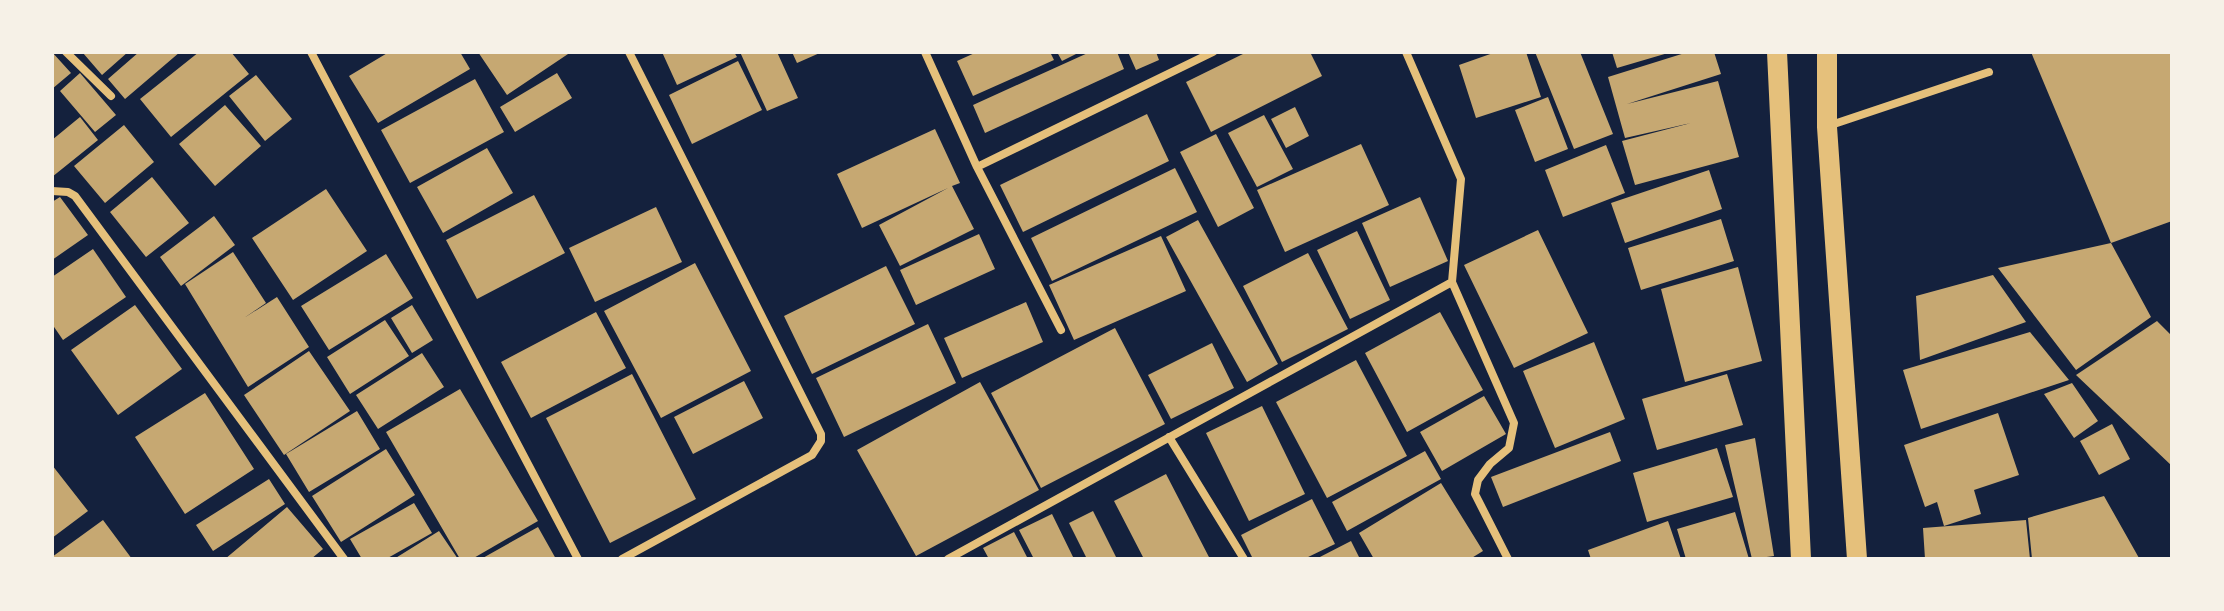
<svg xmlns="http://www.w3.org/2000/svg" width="2224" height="611" viewBox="0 0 2224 611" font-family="Quicksand,sans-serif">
  <rect width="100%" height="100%" fill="#14213d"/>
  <!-- building -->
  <path fill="#c6a872" d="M52,52l19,21 -19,16z
    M84,52h44l-26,23 -19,-22z
    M139,52h41l-55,47 -17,-20z
    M199,52h32l18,22 -78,63 -31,-38z
    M389,52h71l10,17 -92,54 -29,-47z
    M478,52h93l-64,43z
    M662,52h72l3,5 -60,28z
    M740,52h37l21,46 -31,13z
    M792,52h30l-25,11z
    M977,52h73l4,8 -81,36 -16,-35z
    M1057,52h23l-18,9z
    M1090,52h27l7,17 -139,64 -12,-28z
    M1128,52h28l3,8 -23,10z
    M1247,52h63l12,24 -111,56 -25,-50z
    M1496,52h30l15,45 -65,21 -17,-53z
    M1535,52h45l33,82 -39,15z
    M1612,52h56v1l-51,15z
    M1688,52h26l7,22 -94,30 91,-23 21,76 -104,28 -13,-44 69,-18 -66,15 -17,-61z
    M2031,52h141v169l-61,22z
    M738,61l24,49 -70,34 -23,-49z
    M80,73l36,42 -21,17 -35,-41z
    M557,73l15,25 -57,34 -15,-25z
    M256,75l36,44 -27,22 -36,-45z
    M475,79l29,53 -94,51 -29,-53z
    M1548,97l20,52 -33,13 -20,-52z
    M225,105l36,41 -46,40 -36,-42z
    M1295,107l14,29 -23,12 -15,-29z
    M1147,114l22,47 -146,71 -23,-47z
    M1264,115l29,54 -36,18 -29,-54z
    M80,117l18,23 -46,37v-37z
    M124,125l30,37 -49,41 -31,-37z
    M935,129l25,54 -8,3 22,43 -74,37 -21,-41 69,-37 -86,40 -25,-54z
    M1216,134l38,74 -36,19 -38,-75z
    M1361,144l28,61 -104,47 -28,-62z
    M1606,145l19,48 -62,24 -18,-47z
    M487,148l26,45 -70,40 -26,-46z
    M1175,168l22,44 -145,69 -21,-43z
    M1709,170l13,39 -97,34 -14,-40z
    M152,177l37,46 -43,34 -36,-45z
    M326,189l41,62 -74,49 -41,-62z
    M534,195l31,58 -88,46 -31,-59z
    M60,197l28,38 -36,25v-58z
    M1420,197l28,64 -58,26 -28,-64z
    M656,207l26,55 -87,40 -26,-54z
    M214,216l21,29 -54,41 -21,-29z
    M1721,219l13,42 -93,29 -13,-42z
    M1198,220l80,144 -31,18 -81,-145z
    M1538,230l50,103 -74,35 -50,-103z
    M1357,231l33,69 -40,19 -33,-69z
    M979,234l16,35 -79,36 -16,-35z
    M1161,236l25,55 -112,49 -25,-55z
    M2111,243l40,74 -75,53 -78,-102z
    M93,249l33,48 -63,43 -11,-16v-47z
    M233,252l33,51 -22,15 33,-21 32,50 -61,40 -63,-103z
    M1308,253l40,76 -66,33 -39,-76z
    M386,254l27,44 -84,52 -28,-44z
    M695,263l56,108 -90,47 -57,-107z
    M886,266l29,58 -103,50 -28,-58z
    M1738,267l24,94 -77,21 -24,-93z
    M1993,275l33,47 -106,38 -4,-64z
    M1026,302l17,40 -81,36 -18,-40z
    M135,305l47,64 -64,46 -47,-65z
    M412,305l21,35 -21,13 -21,-35z
    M596,312l30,56 -95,50 -30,-56z
    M1440,312l43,78 -76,42 -42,-79z
    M385,320l24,36 -59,38 -23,-37z
    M2157,321l15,15v130l-96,-91z
    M928,324l28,59 -112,54 -28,-59z
    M1115,328l50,96 -124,64 -50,-95z
    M2030,332l39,48 -148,49 -18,-59z
    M1594,342l31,77 -70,29 -32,-77z
    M1212,343l22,45 -63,31 -23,-44z
    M309,351l41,60 -66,44 -40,-60z
    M422,353l22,34 -66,42 -22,-34z
    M1356,360l51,96 -80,42 -51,-96z
    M632,374l64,125 -86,44 -64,-125z
    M1727,374l16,51 -86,25 -15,-51z
    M744,381l19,37 -70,36 -19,-37z
    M980,382l59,108 -123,66 -59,-106z
    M2072,383l26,38 -24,17 -30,-44z
    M460,389l78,132 -66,38h-12l-74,-127z
    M205,393l49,76 -69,45 -50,-77z
    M1484,396l22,38 -64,37 -22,-39z
    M1262,406l43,88 -56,27 -43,-88z
    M357,411l23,38 -71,43 -23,-38z
    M1998,413l21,62 -45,15 7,24 -37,12 -7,-24 -12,5 -21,-62z
    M2112,424l18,35 -31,16 -19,-34z
    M1610,432l11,29 -118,46 -12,-30z
    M1755,438l19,118 -22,3 -27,-114z
    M1717,448l16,49 -86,25 -14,-49z
    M386,449l29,46 -74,47 -29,-46z
    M1425,451l16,28 -94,52 -15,-29z
    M52,465l36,46 -36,27z
    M1166,474l44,85h-66l-30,-58z
    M269,479l16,25 -72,47 -17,-26z
    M1441,483l42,68 -13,8h-96l-15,-26z
    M2104,496l35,62 -107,1 -4,-41z
    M1312,499l23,45 -31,15h-51l-12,-24z
    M414,503l18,30 -46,26h-24l-12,-20z
    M287,507l36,42 -12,10h-86z
    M1093,511l24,48h-30l-18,-36z
    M1735,512l14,47h-63l-9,-30z
    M1052,514l22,45h-40l-15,-29z
    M103,520l29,39h-80v-2z
    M2026,520l4,39h-105l-2,-31z
    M1668,521l13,38h-90l-3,-9z
    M538,527l18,32h-75z
    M439,531l19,28h-64z
    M1014,532l14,27h-39l-6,-11z
    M1351,541l9,18h-44z"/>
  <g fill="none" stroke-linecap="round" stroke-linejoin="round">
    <!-- minor -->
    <path stroke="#e5c07b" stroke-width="8" d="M66,52l45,44
      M311,52l267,507
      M925,52l52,115 84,163
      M1406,52l55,127 -9,103 62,141 -5,25 -19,16 -12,16 -3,14 33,65
      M1828,126l161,-54
      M977,167l236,-115
      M52,191l16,1 7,4 269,363
      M1169,437l75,122
      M622,559l190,-104 9,-14v-7l-192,-382
      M948,559l504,-277"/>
    <!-- primary -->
    <path stroke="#e5c07b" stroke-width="20" d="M1777,52l24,507
      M1827,52v75l30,432"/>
  </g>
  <!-- border -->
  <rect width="2224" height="611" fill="none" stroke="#f6f1e7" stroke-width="108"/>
</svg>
